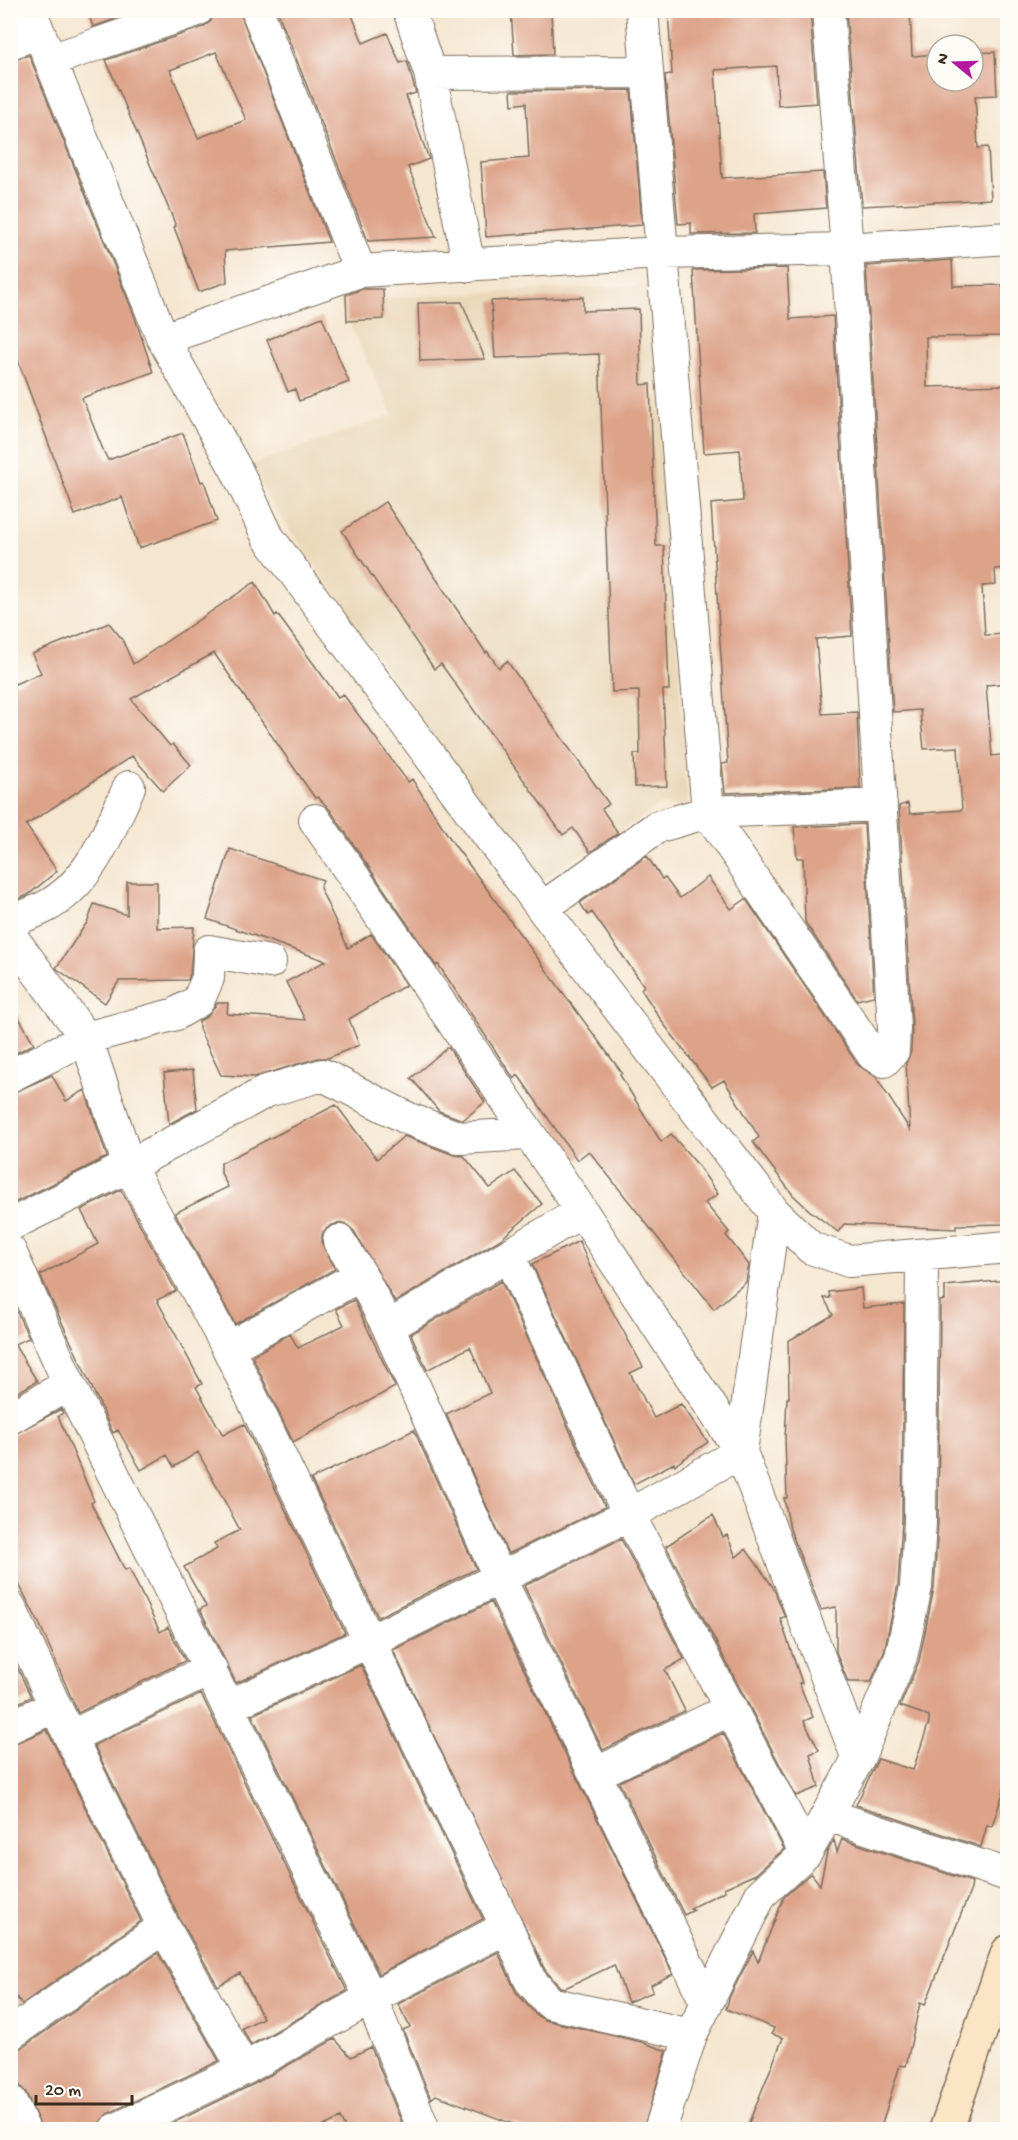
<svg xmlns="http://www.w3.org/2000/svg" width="1018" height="2140" viewBox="0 0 1018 2140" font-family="'Gochi Hand',sans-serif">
  <rect width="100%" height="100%" fill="#fdfcf7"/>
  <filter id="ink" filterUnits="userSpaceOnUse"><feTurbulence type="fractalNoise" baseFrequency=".0167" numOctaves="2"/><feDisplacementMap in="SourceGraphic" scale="12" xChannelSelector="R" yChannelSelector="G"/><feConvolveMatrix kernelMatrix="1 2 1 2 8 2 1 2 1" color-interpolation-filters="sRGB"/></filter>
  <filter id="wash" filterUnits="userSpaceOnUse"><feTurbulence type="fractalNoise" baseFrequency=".008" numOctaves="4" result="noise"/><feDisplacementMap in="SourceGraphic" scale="24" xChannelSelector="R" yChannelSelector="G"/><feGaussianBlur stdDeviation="1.35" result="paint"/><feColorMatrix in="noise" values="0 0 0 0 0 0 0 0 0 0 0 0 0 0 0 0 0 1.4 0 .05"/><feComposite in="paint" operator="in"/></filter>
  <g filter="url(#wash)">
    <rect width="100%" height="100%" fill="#f5e6d0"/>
    <!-- built -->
    <path fill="#ead8ba" d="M655,285l33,522 -27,-2 -127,80 -267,-389 -14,-32 140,-49 -55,-115z"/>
    <g id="blocks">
      <!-- building -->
      <path fill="#dda389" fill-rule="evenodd" d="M87,10h53l-47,17z
        M215,10h24l90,232 -104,9 2,31 -28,10 -25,-65 2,-1 -70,-166 97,-33 8,-6zM216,52l30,68 -48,18 -28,-68z
        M277,10h73l13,33 24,-10 13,30 7,-2 9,32 -10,3 23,63 -21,8 28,70 -68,4z
        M511,10h40l2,44 -39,1z
        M668,10h142l7,93 -39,3 -2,-40 -61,4 7,108 101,-6 3,36 -72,6 1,19 -64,1v-11l-13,1 -13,-149 7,-1z
        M846,10h64l2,46 25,-2v27h36v-28l22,-1 2,43 -22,1 3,52 10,-1 3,52 -129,7z
        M29,55l105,260 19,57 -71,26 22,54 4,8 75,-27 18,49 3,-1 13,40 -78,27 -17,-51 -47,18 -58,-157 -7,3v-300z
        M631,90l11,135 -156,12 -5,-75 48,-4 -3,-55 -14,2 -1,-14z
        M952,260l1,26 55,-1v51l-82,1 1,50 81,-2v183l-13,1 1,16 -14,1 3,49 23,-1v49l-22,2 6,71 16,-2v470l-52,1v4l-112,-5 -6,8 -29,-22 -16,-15 -40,-53 6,-5 -35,-57 -12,7 -49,-64 -22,-34 3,-3 -52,-74 -4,3 -8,-12 67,-47 15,23 3,-1 15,20 28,-21 23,32 15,-10 112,166 18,12 34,53 -4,-67 5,-11 1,-25 -13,-221 9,-3 2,11 52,-4 -4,-63 -34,2 -4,-39 -27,2 -27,-446z
        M787,268l3,51 43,-3 19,320 -36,3 6,75 35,-2 3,76 -135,5 -3,-29 6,-1 -17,-259 32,-3 -3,-51 -36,3 -11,-183z
        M362,289h21l1,30 -37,2 -1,-26z
        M583,297v14l56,-2 2,76 9,-1 6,162h8l5,144h-6l4,96 -32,1 -1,-33h6l-1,-63 -27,1 -13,-338 -104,4 -4,-57z
        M462,302l23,57 -65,2 -2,-58z
        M322,317l27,65 -50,19 -4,-12 -7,3 -21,-52z
        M385,502l101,151 1,-2 12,17 8,-7 102,143 -7,5 16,24 -28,19 -17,-24 -10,7 -122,-171 -7,5 -92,-138z
        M255,582l20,34 2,-2 61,83 5,-3 65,88 4,-3 41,64 169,230 -2,2 41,67 10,-8 26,30 21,30 -13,9 24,29 -3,3 23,30 -3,17 -32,27 -125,-158 -12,9 -59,-85 -4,4 -76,-115 -2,2 -106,-156 -12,-13 -3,1 -101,-145 -83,46 39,47 3,-2 18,21 -28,26 -31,-35 -106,69 31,46 -29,24 -18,7v-216l31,-13 -9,-19 77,-31 13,16 11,25z
        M864,824l10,172 -17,4 -52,-78 -2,-64h-6l-3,-31z
        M230,849l93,31 -3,8 28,60 23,-14 35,51 -57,34 10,26 -31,13h-10l-63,19 -34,-2 -22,-46v-8l9,-5 9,-13h11l-1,11 78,6 -19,-38 40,-21 -119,-42z
        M127,882h30v46l37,-1 -4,47 -2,6 -69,1 -14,22 -49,-35 32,-47 6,-17 33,11z
        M10,1002l24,42 -24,12z
        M448,1047l37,55 -22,18 -24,-9 -28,-33z
        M193,1070l4,39 -28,15 -5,-51z
        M52,1075l14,26 19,-11 22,67 -97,48v-111z
        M336,1105l41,54 27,-23 50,19 10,1 26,32 25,-17 27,33 -41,35 -106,63 -41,-71 -7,-6 -8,-2 -9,3 -7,6 -2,10 14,27 -100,55 -60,-111 53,-26 -7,-14v-10z
        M121,1190l55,101 -19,9 45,84 -6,3 27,48 21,-11 101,209 -109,50 -36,-74 6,-3 -22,-39 33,-18 -3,-6 26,-13 -42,-78 -24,15 -7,-12 -26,15 -23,-40 -5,3 -73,-158 58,-31 -17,-34z
        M579,1241l19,44 45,82 -13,6 24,45 27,-14 27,38 -33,23 -1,-2 -40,21 -102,-220z
        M1008,1280v498l-16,48 -5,-1 -6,22 -125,-42 22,-46 35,11 16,-48v-6l-29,-10 19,-45 15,-73 4,-66 2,-221 5,-1v-14z
        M501,1281l104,226 -97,47 -62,-140 44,-21 -20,-46 -43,23 -16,-36z
        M861,1288l2,20 41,-4 -2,217 -4,64 -14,67 -13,30h-23l-12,-30v-45l-15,3 -31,-81 -6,-31h3l-2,-59 2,-41h2l-1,-57 45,-26 -9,-17h6l-1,-6z
        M10,1297l19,41 -15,6 23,37 -27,16z
        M354,1300l41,87 -102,55 -41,-86 38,-22 8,14 46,-23 -8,-16z
        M61,1409l2,4 -5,3 36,85 -3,2 34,67 4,-2 31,64 8,-5 17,34 -107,52 -38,-88 -30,-58v-131z
        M414,1430l62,139 -98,48 -67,-138z
        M713,1515l10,22 4,-2 9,22 10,-8 27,38 12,30 -5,1 22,65h-3l14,34 -9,4 15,29 -9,4 9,33 -23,9 -130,-250z
        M621,1539l63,120 -19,11 20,41 -82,39 -79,-164z
        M491,1602l182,372 -22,11 2,7 -25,10 -14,-37 -49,23 -5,-1 -15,-17 -152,-320z
        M10,1652l21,45 -21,10z
        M361,1665l122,254 -104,55 -127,-259z
        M201,1694l146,297 -96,54 -9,-17 21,-10 -23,-45 -22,13 -38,-67 -86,-174z
        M47,1730l94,191 -119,83 -12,-15v-244z
        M723,1733l61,116 -28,25 -32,14 1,3 -35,17 4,2 -10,5 -65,-133z
        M842,1839l130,43 -1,7 -46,116 -5,-2 -14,63 -6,-1 -20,65h-134l37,-92 -11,-4 2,-6 -48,-19 4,-13 23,-45 5,11 26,-65 27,-24 9,12 7,-33 7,-12 3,12z
        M498,1952l18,40 20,23 9,5 96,22 26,9 -24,79h-114l-93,-35 -5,4 -28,-69 7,-3 -12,-23z
        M158,1953l61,108 -112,53 -9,11 -9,5h-47l-16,-37 -7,-8 -9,-16v-17l10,-3z
        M335,2039l16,18 20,-10 31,76 -11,7h-45l-6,-12 -24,12h-158l94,-45z"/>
    </g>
  </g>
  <g filter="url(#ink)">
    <use href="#blocks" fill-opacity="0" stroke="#7c6c5c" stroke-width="1.5"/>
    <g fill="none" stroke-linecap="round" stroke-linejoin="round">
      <!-- minor casing -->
      <g stroke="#7c6c5c" stroke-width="34">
        <path id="minor" d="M30,10l133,329 74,132 31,66 274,371 232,304 37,36 38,13 159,-14
          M257,10l103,261
          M409,10l21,63 39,193
          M10,43l28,-11
          M51,60l146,-50
          M430,73l215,-1
          M163,339l197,-68 301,-18 186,-4 161,-11
          M708,812l165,243 11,6 9,-10 1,-23 -47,-779 -19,-239
          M708,812l173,-7
          M315,820l254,372 172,260 117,307
          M542,908l115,-81 51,-15 -66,-802
          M10,921c12,-4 24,-8 35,-14 45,-23 65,-77 84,-120
          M10,935l76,103 43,128 99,182 279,579 23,53 20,23 141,32
          M10,1076l76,-38 90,-24 22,-13 10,-23 1,-27 61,11
          M10,1225l119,-59 138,-75 56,-16 86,44 51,19 67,-4
          M339,1241l22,34
          M10,1251l59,133 302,614 53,132
          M509,1256l120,259 177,338
          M388,1327l193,-115
          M228,1348l133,-73 27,52 112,252 206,423
          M10,1418l59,-34
          M10,1607l45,99 109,221 80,142
          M229,1706l139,-64 261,-127 112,-63 33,-240
          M10,1727l45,-21
          M70,1737l141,-68
          M595,1774l136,-65
          M828,1815l180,60
          M10,2034l154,-107
          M10,2101l14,29
          M115,2130l129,-61 127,-71 136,-71
          M660,2130l31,-95 70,-141 45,-41 52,-94 43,-102 15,-70 4,-65 2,-266"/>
      </g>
      <!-- secondary casing -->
      <g stroke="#7c6c5c" stroke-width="36">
        <path id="secondary" d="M946,2130l62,-178"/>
      </g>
      <!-- minor -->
      <use href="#minor" stroke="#fff" stroke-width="32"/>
      <!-- secondary -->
      <use href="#secondary" stroke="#fce5c4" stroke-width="33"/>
    </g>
  </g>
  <!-- margin -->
  <rect width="1018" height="2140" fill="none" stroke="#fdfcf7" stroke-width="36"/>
  <!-- north arrow -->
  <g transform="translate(955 63) rotate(289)"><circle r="28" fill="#fdfcf7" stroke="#afa8a0" stroke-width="1.5"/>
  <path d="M0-4.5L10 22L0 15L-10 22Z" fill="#b5179e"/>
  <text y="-9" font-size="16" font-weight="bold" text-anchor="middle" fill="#3b2a1e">N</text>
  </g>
  <!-- scale -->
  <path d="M36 2095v9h96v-9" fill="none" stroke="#3b2a1e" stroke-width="3"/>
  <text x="45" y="2095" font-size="18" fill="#3b2a1e" stroke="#fdfcf7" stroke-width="4.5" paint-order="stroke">20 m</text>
</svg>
